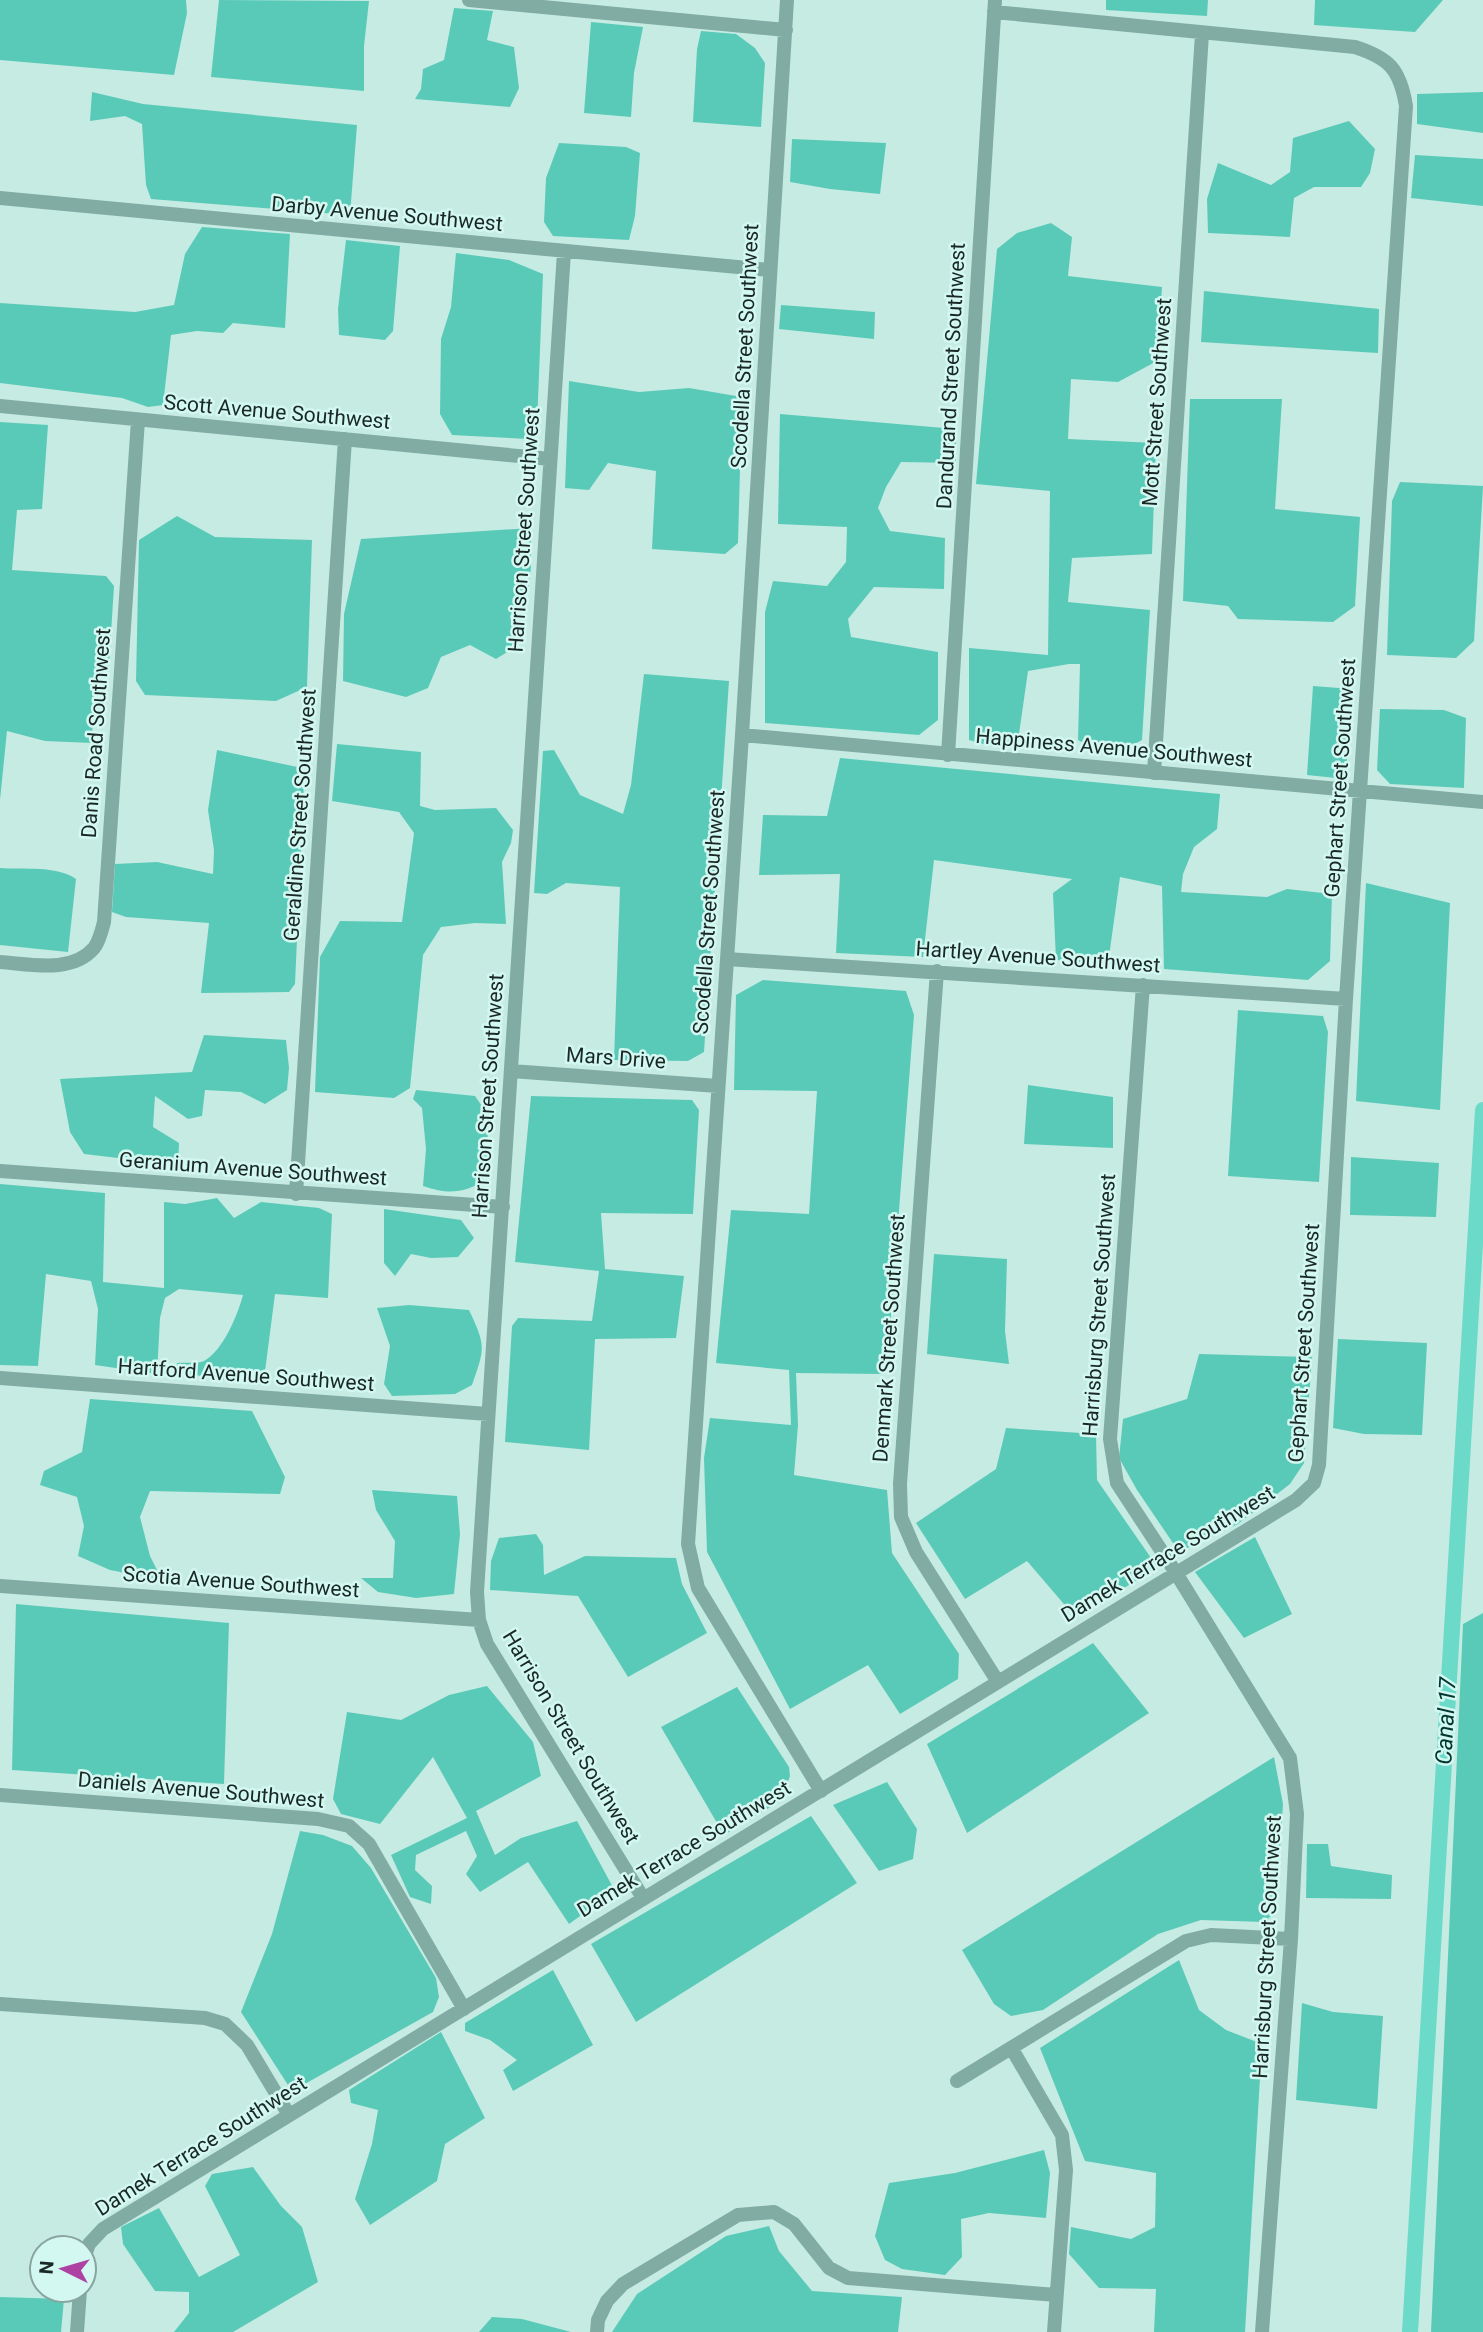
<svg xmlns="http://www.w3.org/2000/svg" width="1483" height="2332" viewBox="0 0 1483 2332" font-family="Roboto,sans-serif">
  <rect width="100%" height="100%" fill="#c6ebe3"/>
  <!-- forest -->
  <path fill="#5acab8" d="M0,0h186l1,13 -13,62 -174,-15z
    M219,0l150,1 -5,45v45l-153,-14z
    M1106,0h102l-1,16 -101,-6z
    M1315,0h128l-28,32 -101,-7z
    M454,8l39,3 -6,29 27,7 5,41 -9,19 -95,-8 6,-10 2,-20 21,-9z
    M591,22l52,5 -9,46 -3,44 -47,-4z
    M701,31l35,3 19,14 10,15 -4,64 -68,-5 4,-73z
    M92,92l51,12 214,21 -7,90 -199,-16 -5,-14 -4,-61 -17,-8 -35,5z
    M1483,92v41l-66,-9v-30z
    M1349,121l26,28 -5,24 -9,14h-47l-20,11 -4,39 -82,-4 -1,-34 11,-36 53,22 19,-13 3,-34z
    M792,139l94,4 -6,51 -50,-5 -40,-7z
    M559,143l67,4 14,6 -5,63 -6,24 -76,-4 -9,-14 2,-44z
    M1415,155l68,4v47l-72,-8z
    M1051,223l21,14 -4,39 94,11 -5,74 -39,21 -47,-3 -3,60 88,4 -4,111 -80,4 -4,44 82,8 -8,130c-29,16 -35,16 -64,0l2,-76h-11l-41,7 -10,70 -24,6 -25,-7v-92l79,7 2,-164 -74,-7 21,-235 20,-16z
    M202,227l88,7 -5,94 -52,-5 -10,10 -26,-2 -26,4 -8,70 -15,2 -26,-9 -122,-15v-80l135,9 39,-7 11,-51z
    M346,240l54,6 -7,85 -8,9 -46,-5 -1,-26z
    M456,253l53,7 34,14 -6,151 -10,14 -75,-4 -12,-21 1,-75 10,-32z
    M1204,291l175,18 -1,44 -177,-11z
    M781,305l94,7 -1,27 -95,-10z
    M569,381l70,11 50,-4 53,9 -4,146 -13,11 -73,-5 4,-78 -48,-8 -19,27 -24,-2z
    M1190,399h92l-7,110 85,8 -5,89 -22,16 -95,-3 -10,-13 -45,-5z
    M780,414l176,15v34l-55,-1 -15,25 -8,21 12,23 55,7 -1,51 -70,-2 -26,32 3,18 87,15v68l-19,15 -154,-12v-111l8,-31 54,5 19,-24 1,-35 -69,-3z
    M0,422l48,3 -6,84 -25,1 -5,60 94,6 8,10 -6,95 -15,19 -1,43 -47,-2 -38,-10 -7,69z
    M1400,482l83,4 -9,155 -18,17 -69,-3 5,-154z
    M177,516l38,21 97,3 -5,147 -31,14 -131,-6 -9,-14 3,-141z
    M531,528v39l-3,25 -18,24 7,30 -21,13 -26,-14 -29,12 -13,31 -22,9 -63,-16 1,-67 17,-75z
    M644,674l85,7 -25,371 -16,9 -74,-1 6,-173 -54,-4 -19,11 -13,-1 9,-142 11,-1 26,45 43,19 8,-29z
    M1313,686l39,3 -6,82 -10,7 -29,-3z
    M1380,709l64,1 22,8 -2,70 -74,-4 -13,-14z
    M337,744l84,8 -1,54 15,4 61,-2 17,22 -2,13 -9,19 4,62 -31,-1 -34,4 -18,28 -13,133 -16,10 -79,-6 5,-135 20,-36 62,1 12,-89 -15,-21 -67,-11z
    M217,750l85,18 2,13 -9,203 -6,8 -88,1 8,-70 -83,-6 -14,-5 3,-48 42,-2 56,12 1,-24 -6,-40z
    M840,758l380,36 -3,35 -23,18 -11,27 -2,18 86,5 20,-8 45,5 -2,67 -22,19 -144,-11 -2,-83 -42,-9 -12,87 -52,-4 -3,-67 19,-14 -138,-19 -11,97 -87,-4 4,-79 -81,1 4,-60 64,1z
    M0,868c24,2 56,-3 76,11l-8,73 -68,-7z
    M1366,883l84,20 -10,207 -84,-9z
    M763,980l143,11 8,24 -24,313 -7,46 -87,-1 2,52 -4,50 93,15 5,63 67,101 -1,25 -58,35 -32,-49 -78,44 -83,-157 -3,-94 6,-40 81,7 -2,-55 -73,-7 15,-153 78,4 8,-123 -83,-1 2,-95z
    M1238,1010l85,6 5,16 -9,150 -91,-6z
    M204,1035l82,5 3,28 -2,22 -22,14 -24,-12 -36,-2 -3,26 -14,3 -33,-23 -2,31 26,16 -1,22 -94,-11 -14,-22 -10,-53 132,-7z
    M1028,1085l85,12v51l-89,-4z
    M416,1090l59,6 13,19 -1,65c-25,13 -37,15 -64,6l3,-37 -4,-41 -9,-9z
    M531,1096l161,4 7,10 -6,104 -92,-1 4,56 79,7 -8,62 -81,1 -6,111 -84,-8 7,-116 6,-8 74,3 7,-50 -84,-9z
    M1351,1157l88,6 -3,54 -86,-2z
    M0,1184l105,9 -2,89 61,6v-86l21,2 32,-6 17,20 27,-16 58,6 13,6 -4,84 -53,-4 -11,85 -5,6 -83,-13 1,-9c7,-1 20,1 27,-2 19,-10 34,-47 39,-66l-64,-6 -14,9 -5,20 -3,56 -62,-9 3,-56 -7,-28 -45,-7 -8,92 -38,-1z
    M384,1209l77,11 13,18 -16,19 -27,1 -20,-4 -16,22 -11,-13z
    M934,1254l73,5 -2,72 4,33 -82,-10z
    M409,1305l60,5c17,36 16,38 3,75l-17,9 -63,2 -8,-12 6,-38 -13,-38z
    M1338,1339l89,4 -5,92 -58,-1 -31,-6z
    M1199,1354l113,3 -8,106 -14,21 -52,40 -59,28 -42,-62 -18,-32 4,-39 64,-20z
    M90,1399l162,12 33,66 -5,17 -130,-3 -10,26 10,39 12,24 -52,-10 -32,-14 6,-30 -7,-29 -37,-12 4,-14 38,-19z
    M1006,1428l90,6 1,46 61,88 -83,49 -48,-56 -62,38 -49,-76 80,-54z
    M372,1490l85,6 3,38 -6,60 -38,4 -38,-6 -17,-14h32l2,-37 -19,-31z
    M536,1534l7,11 1,30 41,-19 91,2 6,26 25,49 -79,44 -50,-81 -88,-6 1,-29 8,-23z
    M1255,1537l37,77 -48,24 -49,-66z
    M16,1604l213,19 -5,161 -212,-14z
    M1483,1613v719h-52l32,-708z
    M1093,1643l56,70 -182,120 -40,-89z
    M487,1686l46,56 8,34 -65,35 19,44 26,-17 56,-17 38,70 -46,33 -41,-62 -48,30 -14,-18 11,-18 -11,-25 -50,24 -1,15 17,16 -1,18 -21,-7 -19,-42 76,-37 -34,-61 -53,67 -39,-10 -8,-15 14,-87 54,8 48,-25z
    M737,1687l52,80 1,9 -8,24 -58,35 -63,-108z
    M1274,1757l9,47 -7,108 -12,10 -63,-2 -43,14 -115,76 -32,6 -17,-12 -32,-54z
    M887,1782l30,47 -4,30 -34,12 -46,-66z
    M811,1816l46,67 -221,139 -45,-78z
    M300,1831l23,4 29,11 19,22 65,110 3,19 -6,15 -130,73h-15l-47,-73 31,-78z
    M1307,1844h21l3,22 61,9 -1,24 -85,-1z
    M1179,1960l20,50 27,20 36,14 -17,288h-91l2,-43 -57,-1 -30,-34 2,-27 60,12 24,-12 1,-54 -71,-12 -45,-113z
    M553,1970l40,75 -80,46 -10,-21 14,-10 -27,-20 -25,-9v-8z
    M1302,2003l31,9 50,4 -6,93 -81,-9z
    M441,2032l44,86 -40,26 -8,37 -67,44 -15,-26 17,-55 6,-34 -27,-7 -2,-13z
    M1044,2150l6,23 -4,45 -57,-5 -28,6 1,38 -17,18 -43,-6 -17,-9 -10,-24 14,-53 66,-10z
    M253,2167l28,39 21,21 16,55 -85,50h-59l15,-19v-21l-34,-1 -32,-47 -2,-17 38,-19 40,69 41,-22 -35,-69 7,-12z
    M769,2226l10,25 33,40 90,6 -4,35h-286l25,-38 89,-58z
    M0,2297l64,2 -3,33h-61z
    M492,2317l30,2 49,13h-92z"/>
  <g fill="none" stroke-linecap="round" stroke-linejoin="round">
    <!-- canal -->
    <path stroke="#6cdac8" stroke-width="16" d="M1410,2332l73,-1222"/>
    <!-- minor -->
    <path stroke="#81aca3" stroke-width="14" d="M469,0l317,30
      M787,0l-45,735 -54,809 10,44 123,203
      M0,198l770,72
      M564,252l-87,1340 2,28 8,24 156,254
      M0,406l550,53
      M742,735l741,67
      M948,755l47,-755
      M1154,773l48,-739
      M727,959l619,40
      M0,962c30,2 72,12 94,-14 5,-6 8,-18 10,-26l34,-502
      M937,971l-37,513 1,33 15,35 82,130
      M1143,985l-33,454 7,44 59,90 114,185 7,56 -6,125 -29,393
      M511,1071l207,15
      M0,1171l503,36
      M296,1194l49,-755
      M0,1378l488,36
      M0,1586l479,34
      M0,1795l318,24 31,7 20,18 95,165
      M0,2004l205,14 20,6 22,21 42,70
      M1012,2049l50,86 4,35 -12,162
      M957,2081l229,-140 25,-6 80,4
      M84,2258l5,-14 14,-15 1193,-729 18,-17 5,-18 27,-466 60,-893c-6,-37 -17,-48 -51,-59l-361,-35
      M77,2332l3,-42
      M597,2332l1,-12 9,-19 16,-17 115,-69 36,-3 20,12 35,44 19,10 208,17"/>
  </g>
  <g text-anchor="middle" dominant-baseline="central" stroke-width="5" stroke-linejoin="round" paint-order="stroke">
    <!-- street labels -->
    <g font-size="21" fill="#1a2825" stroke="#d3f8f1">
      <text transform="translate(387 214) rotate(5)">Darby Avenue Southwest</text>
      <text transform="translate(745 346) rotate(-87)">Scodella Street Southwest</text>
      <text transform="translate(951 376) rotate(-87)">Dandurand Street Southwest</text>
      <text transform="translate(1157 402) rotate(-86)">Mott Street Southwest</text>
      <text transform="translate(277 412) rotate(5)">Scott Avenue Southwest</text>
      <text transform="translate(524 530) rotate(-86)">Harrison Street Southwest</text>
      <text transform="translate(96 733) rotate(-86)">Danis Road Southwest</text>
      <text transform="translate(1114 748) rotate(5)">Happiness Avenue Southwest</text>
      <text transform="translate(1340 778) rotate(-86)">Gephart Street Southwest</text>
      <text transform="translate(300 815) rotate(-86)">Geraldine Street Southwest</text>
      <text transform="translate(709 912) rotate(-86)">Scodella Street Southwest</text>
      <text transform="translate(1038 957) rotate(4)">Hartley Avenue Southwest</text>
      <text transform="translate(616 1058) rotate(4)">Mars Drive</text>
      <text transform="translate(488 1096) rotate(-86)">Harrison Street Southwest</text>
      <text transform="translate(253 1169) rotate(4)">Geranium Avenue Southwest</text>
      <text transform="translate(1099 1305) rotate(-86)">Harrisburg Street Southwest</text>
      <text transform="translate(889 1338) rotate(-86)">Denmark Street Southwest</text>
      <text transform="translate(1304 1343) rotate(-86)">Gephart Street Southwest</text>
      <text transform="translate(246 1375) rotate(4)">Hartford Avenue Southwest</text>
      <text transform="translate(1168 1554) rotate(-31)">Damek Terrace Southwest</text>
      <text transform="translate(241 1582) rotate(4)">Scotia Avenue Southwest</text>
      <text transform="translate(571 1737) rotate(59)">Harrison Street Southwest</text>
      <text transform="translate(201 1790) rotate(5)">Daniels Avenue Southwest</text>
      <text transform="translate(684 1849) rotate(-31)">Damek Terrace Southwest</text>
      <text transform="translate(1267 1947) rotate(-87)">Harrisburg Street Southwest</text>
      <text transform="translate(201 2146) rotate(-32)">Damek Terrace Southwest</text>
    </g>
    <!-- water labels -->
    <g font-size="23" font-style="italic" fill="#003730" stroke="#d3f8f1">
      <text transform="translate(1446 1721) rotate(-87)">Canal 17</text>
    </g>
  </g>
  <!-- north arrow -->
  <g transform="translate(63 2269) rotate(275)"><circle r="33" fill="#d3f8f1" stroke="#89a59f" stroke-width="2"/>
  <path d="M0-5L12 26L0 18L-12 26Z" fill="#ad42a3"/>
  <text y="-10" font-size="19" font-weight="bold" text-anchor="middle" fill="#1a2825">N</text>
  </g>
</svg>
